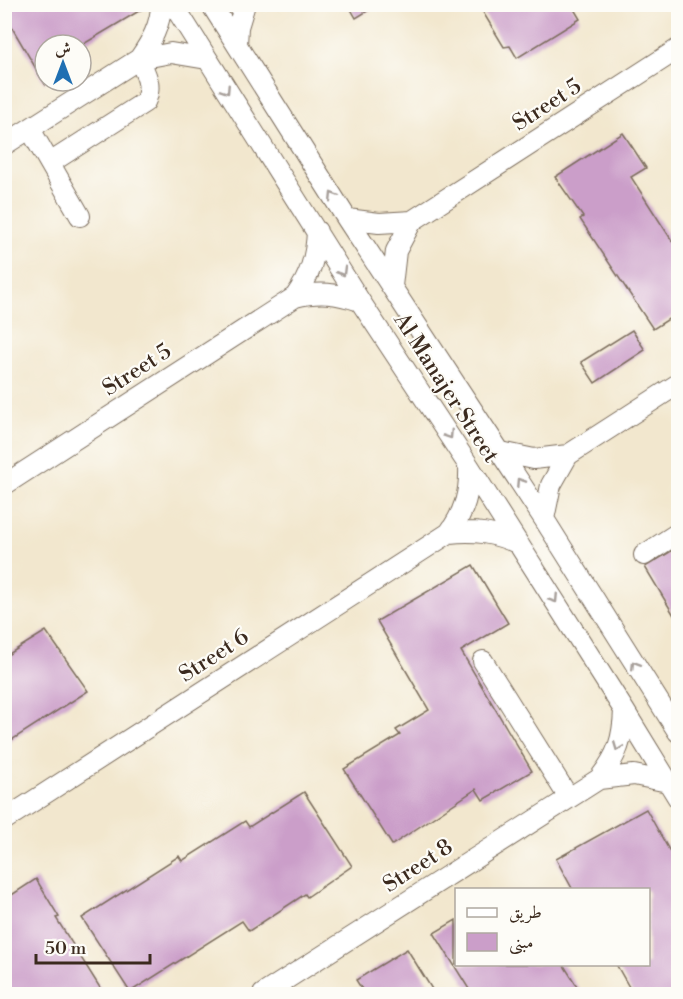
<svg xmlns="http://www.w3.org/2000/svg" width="683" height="999" viewBox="0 0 683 999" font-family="'Libre Bodoni',Amiri,serif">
  <rect width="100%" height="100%" fill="#fdfcf7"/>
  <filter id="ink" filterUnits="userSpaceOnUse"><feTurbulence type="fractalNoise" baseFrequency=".0167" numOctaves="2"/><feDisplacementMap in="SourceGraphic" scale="12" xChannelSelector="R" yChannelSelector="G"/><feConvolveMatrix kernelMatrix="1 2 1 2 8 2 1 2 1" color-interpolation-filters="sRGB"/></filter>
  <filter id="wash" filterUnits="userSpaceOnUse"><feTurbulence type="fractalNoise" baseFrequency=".008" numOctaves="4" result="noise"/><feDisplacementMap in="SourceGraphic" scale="24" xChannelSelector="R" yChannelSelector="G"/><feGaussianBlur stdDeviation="1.35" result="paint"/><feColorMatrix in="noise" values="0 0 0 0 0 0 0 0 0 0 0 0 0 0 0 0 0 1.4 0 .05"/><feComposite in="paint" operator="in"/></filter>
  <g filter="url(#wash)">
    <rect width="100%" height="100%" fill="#f2e7ce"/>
    <g id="blocks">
      <!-- building -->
      <path fill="#cb9ec9" d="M4,4h145v1l-67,40h-37v39l-41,-70z
        M348,4h31l-23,14z
        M478,4h93l9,15 -63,39 -7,-12 -6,1z
        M623,133l23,35 -15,9 47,73v63l-25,16 -73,-110 3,-2 -28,-40z
        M632,330l13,20 -50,33 -14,-21z
        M678,547v75l-33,-55z
        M473,565l35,58 -47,28 71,120 -49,29 -7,-11 -84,56 -48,-76 56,-34 -4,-5 33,-20 -52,-89z
        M46,631l42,60 -84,54v-88z
        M304,792l48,74 -45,31 -2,-3 -56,37 -7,-10 -112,71 -48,-74 97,-62 3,5 63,-40 4,6z
        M646,809l32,57v128h-45l-17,-30h32v-74h-75l-17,-31z
        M36,879l23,38 -3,1 48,76h-100v-94z
        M456,920v44h107l19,30h-110l-38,-61z
        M407,949l28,45h-70l-9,-14z"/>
    </g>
  </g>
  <g filter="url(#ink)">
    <use href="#blocks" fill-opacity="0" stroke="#7b6c5c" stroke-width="1.5"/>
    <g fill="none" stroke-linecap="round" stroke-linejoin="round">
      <!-- minor casing -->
      <g stroke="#7b6c5c" stroke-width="22">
        <path id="minor" d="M173,4l187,297 109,165 155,244 54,88
          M211,4l136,215 197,300 134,213
          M237,45l1,-18 7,-23
          M139,59c12,-17 22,-34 22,-55
          M30,129l50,87
          M4,145l135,-86 32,-6 36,6
          M50,163l95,-61c8,-17 1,-27 -6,-43
          M347,219l32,4 33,-2 266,-172
          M392,286l4,-35 16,-30
          M295,297c15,-21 21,-40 22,-66
          M501,452l33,7 34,-4 110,-71
          M4,485l291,-188c24,-6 42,-4 65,4
          M544,519l7,-34 17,-30
          M449,533c26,-3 46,0 70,11
          M644,555l34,-22
          M483,661l86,137
          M599,779l35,-4 34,7
          M4,820l445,-287c16,-22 21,-41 20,-67
          M263,994l336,-215c19,-24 24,-40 25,-69"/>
      </g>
      <!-- minor -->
      <use href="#minor" stroke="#fff" stroke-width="20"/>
    </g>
    <!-- one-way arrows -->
    <defs><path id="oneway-chevron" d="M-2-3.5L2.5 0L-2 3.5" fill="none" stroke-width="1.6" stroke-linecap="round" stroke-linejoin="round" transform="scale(1.5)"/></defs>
    <g stroke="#a79f9a">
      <use href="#oneway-chevron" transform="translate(226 90) rotate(57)"/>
      <use href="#oneway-chevron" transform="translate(333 196) rotate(-122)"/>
      <use href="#oneway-chevron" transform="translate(342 272) rotate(59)"/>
      <use href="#oneway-chevron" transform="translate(449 435) rotate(57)"/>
      <use href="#oneway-chevron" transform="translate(520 482) rotate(-123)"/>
      <use href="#oneway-chevron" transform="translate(554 599) rotate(57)"/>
      <use href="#oneway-chevron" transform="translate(635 665) rotate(-122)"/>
      <use href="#oneway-chevron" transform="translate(618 747) rotate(111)"/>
    </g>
  </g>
  <g text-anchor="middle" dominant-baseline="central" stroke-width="4.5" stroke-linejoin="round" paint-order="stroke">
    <!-- street labels -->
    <g font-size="22" fill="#3b2a1e" stroke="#fdfcf7">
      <text transform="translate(547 105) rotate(-33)">Street 5</text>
      <text transform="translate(137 370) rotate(-33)">Street 5</text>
      <text transform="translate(446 388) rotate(57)">Al Manajer Street</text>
      <text transform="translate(214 656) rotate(-33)">Street 6</text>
      <text transform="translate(418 866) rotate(-33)">Street 8</text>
    </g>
  </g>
  <!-- margin -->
  <rect width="683" height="999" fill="none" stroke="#fdfcf7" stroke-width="24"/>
  <!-- legend -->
  <rect x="455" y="888" width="195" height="78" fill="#fdfcf7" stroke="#afa8a0" stroke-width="1.5"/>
  <rect x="467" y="908" width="30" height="9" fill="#ffffff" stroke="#afa8a0" stroke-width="1.5"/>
  <text x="509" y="918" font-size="18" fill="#3b2a1e">طريق</text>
  <rect x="467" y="933" width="30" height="18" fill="#cb9ec9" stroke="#afa8a0" stroke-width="1.5"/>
  <text x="509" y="948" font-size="18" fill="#3b2a1e">مبنى</text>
  <!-- north arrow -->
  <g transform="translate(63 63)"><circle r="28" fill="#fdfcf7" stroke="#afa8a0" stroke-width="1.5"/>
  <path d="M0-4.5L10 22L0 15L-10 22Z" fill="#1f6fb2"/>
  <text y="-9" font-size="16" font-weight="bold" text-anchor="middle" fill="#3b2a1e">ش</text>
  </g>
  <!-- scale -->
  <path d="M36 954v9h114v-9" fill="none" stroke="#3b2a1e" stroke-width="3"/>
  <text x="45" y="954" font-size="18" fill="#3b2a1e" stroke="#fdfcf7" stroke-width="4.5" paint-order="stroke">50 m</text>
</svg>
